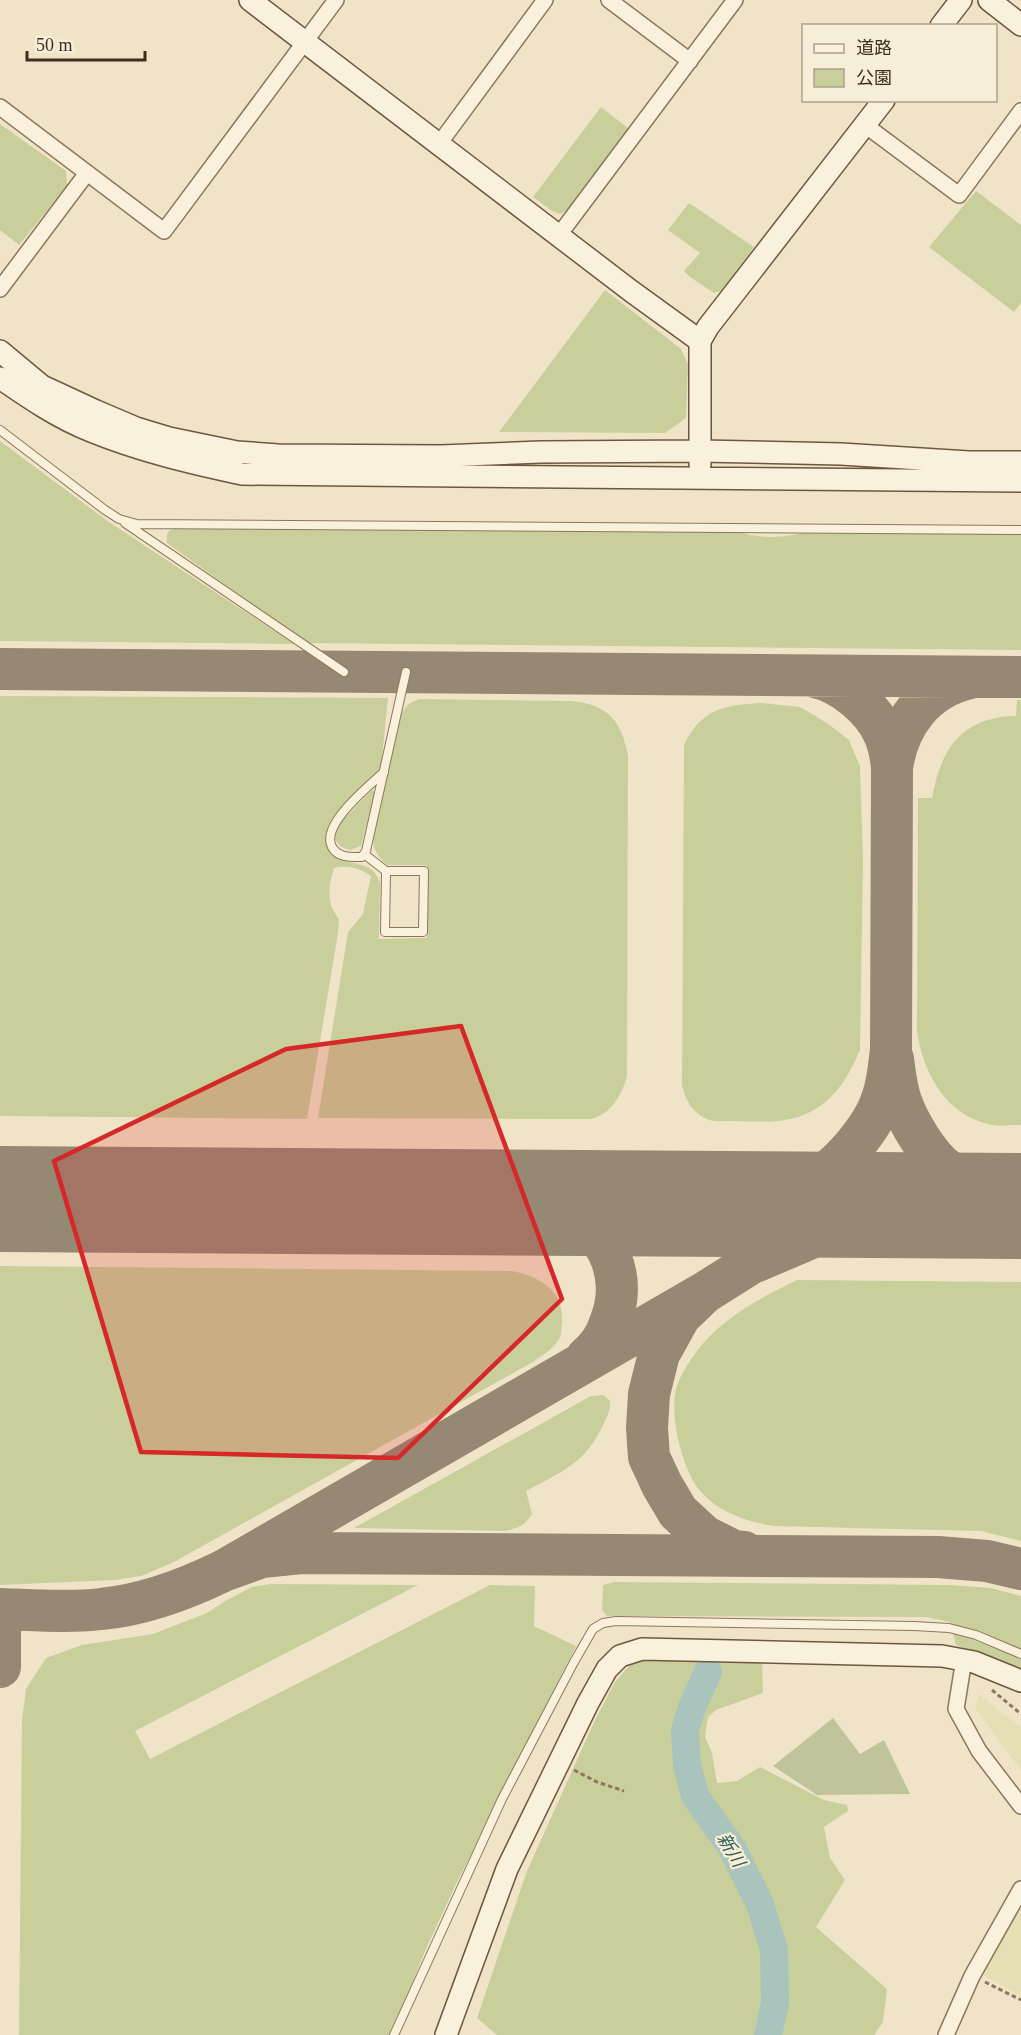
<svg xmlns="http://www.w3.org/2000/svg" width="1021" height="2035" viewBox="0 0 1021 2035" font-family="'Times New Roman','Noto Sans JP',serif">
  <rect width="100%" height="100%" fill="#f0e4c8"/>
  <!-- farmland -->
  <path fill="#e6deb5" d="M979,1694l42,33v43l-46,-62z
    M1021,1907v89l-40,-22z"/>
  <!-- green -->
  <path fill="#c9cf9b" d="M601,107l28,22 -62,81 -7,4 -8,-3 -19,-14z
    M0,124l66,47 1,15 -48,59 -19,-15z
    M976,191l45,34v78l-7,9 -85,-65z
    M689,203l65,44 -33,44 -7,2 -24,-16 -6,-6 16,-18 -32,-23z
    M605,290l76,59 7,15 -2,54 -21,15 -166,-1z
    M0,441l109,81 185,122 -294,-3z
    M179,528l561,4c18,7 47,6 65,0l216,1v117l-715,-7 -139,-100v-9l3,-4z
    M0,696l388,2 -7,69 -49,52c-9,17 -7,35 14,42 8,3 19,3 26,9 4,3 6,8 8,13l-1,56 48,-1v-73h-39c-11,-8 -15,-16 -15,-29l28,-121c5,-9 8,-13 19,-16l152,2c37,4 49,20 56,54l-1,322c-6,19 -16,37 -36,42l-273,-1 30,-186 15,-18 8,-38c-11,-8 -24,-11 -37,-8 -6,19 -8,35 5,51l-1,14 -31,186 -307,-3z
    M1017,700h4v425c-11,0 -23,2 -33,-1 -43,-10 -65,-52 -71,-92l1,-234h14c9,-50 30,-81 84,-82z
    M761,703l39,4 27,16 22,17 11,26 3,94 -3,190c-10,23 -21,44 -43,58 -25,17 -57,14 -85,13 -7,0 -17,1 -23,-1 -16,-6 -24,-20 -27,-35l2,-340c17,-36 40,-40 77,-42z
    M372,790l3,2 -14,54 -11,4 -9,-3 -6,-7 2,-14z
    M0,1266l512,5c27,5 53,20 50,52 -1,4 0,10 -2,14 -5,11 -17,18 -27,25l-361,201 -31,13 -26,4 -115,5z
    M797,1280l224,2v259l-40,-10 -208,-5c-26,-4 -60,-16 -76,-39 -15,-21 -29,-75 -20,-101 3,-9 9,-20 15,-28 24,-37 66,-59 105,-78z
    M603,1395l7,6c1,8 -2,14 -6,22 -17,39 -42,49 -78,68l6,23c-6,11 -15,15 -27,17l-151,-3 237,-132z
    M614,1582l335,3 42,3 30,8v74l-65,-25 -6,-23 -24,-5 -319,-1 -5,-6 1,-25z
    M270,1584l148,1 -283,146 15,28 340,-174 45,1 -1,40 42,20 -119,236 -32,69 -33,84h-373l3,-315 4,-31 20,-31 36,-13 71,-11 54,-21 20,-13 25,-13z
    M636,1658l98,1 28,3 1,31 -47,17 -8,7 -3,20 7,16 5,30 20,-2 23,-14 64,33 23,5 1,6 -24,16 6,31 15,22 -29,47 71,62 -4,33 -9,13h-377l-20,-17 50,-147 68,-151 20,-38z"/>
  <!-- cemetery -->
  <path fill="#bfc49a" d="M833,1718l27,36 24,-14 26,54 -93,1 -44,-29z"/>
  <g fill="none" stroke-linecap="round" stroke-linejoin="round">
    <!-- river -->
    <path stroke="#a9c4bc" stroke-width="28" d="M708,1672l-16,35 -7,23 2,35 8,31 37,52 28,56 14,46 1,53 -7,32"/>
    <!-- taxiway -->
    <path stroke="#968974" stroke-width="42" d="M0,669l1021,8
      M815,677c28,6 59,32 70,59 4,10 6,21 7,32
      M893,1059c2,14 3,28 8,42 7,21 28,56 46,69 22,16 48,23 74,29
      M515,1202c16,2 36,1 51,8 43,22 62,68 44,113 -4,13 -12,25 -23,34
      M718,1204c33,-7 67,-12 98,-26 25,-12 58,-53 66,-79 6,-16 7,-33 9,-50l1,-281c6,-44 33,-80 78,-90
      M744,1552l-10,-1 -30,-15 -26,-24 -16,-27 -13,-28 -2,-29 2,-34 10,-40 21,-38 24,-23 46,-29 106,-45 73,-14
      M223,1571l39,-14 39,-4 637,4 49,4 34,8
      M0,1609c33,1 68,4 101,0 43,-4 83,-19 122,-38l481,-278
      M0,1623v44"/>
    <!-- runway -->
    <path stroke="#968974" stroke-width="106" d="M0,1199l1021,7"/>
    <!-- lane casing -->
    <g stroke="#8d765c" stroke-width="10">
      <path id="lane" d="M0,430l105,80 14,9 18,5 884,6
        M125,523l219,149
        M384,772c-15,14 -64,53 -52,75 6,11 19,10 30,10l4,-6 40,-179
        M364,854l22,17h38l-1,61h-38l1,-61
        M394,2035l108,-236 72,-137 19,-33 10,-6 13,-2 298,5 35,2 27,7 45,19"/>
    </g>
    <!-- street casing -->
    <g stroke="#8d765c" stroke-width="18">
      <path id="street" d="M609,0l81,61
        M0,107l164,124 172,-231
        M865,125l94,70 62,-84
        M439,144l106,-144
        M559,235l176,-235
        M0,289l87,-116
        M964,1659l-8,50 23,42 42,55
        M946,2035l26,-59 49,-87"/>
    </g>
    <!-- secondary casing -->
    <g stroke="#6f573f" stroke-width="24">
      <path id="secondary" d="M250,0l381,291 69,50
        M989,0l32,25
        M941,26l20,-26
        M0,351l42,35 54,25 40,17 33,10 68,14 41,3 163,1 100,-4 160,-1 140,3 128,8h52
        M0,378c29,20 58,40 91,53 49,20 100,32 151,43l779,7
        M700,465v-124l8,-14 176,-227
        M446,2035l61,-166 81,-166 19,-34 13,-13 22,-7 300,7 32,6 47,19"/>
    </g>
    <!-- path -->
    <path stroke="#8d765c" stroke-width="3" stroke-dasharray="4.5 3" stroke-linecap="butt" d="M992,1690l29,24
      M574,1770l23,12 27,9
      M985,1982l36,18"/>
    <!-- lane -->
    <use href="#lane" stroke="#faf1dc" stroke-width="8"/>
    <!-- street -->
    <use href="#street" stroke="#faf1dc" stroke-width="15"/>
    <!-- secondary -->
    <use href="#secondary" stroke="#faf1dc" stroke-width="21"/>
  </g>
  <!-- marked area -->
  <path fill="#d62828" fill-opacity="0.2" stroke="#d62828" stroke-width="4.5" stroke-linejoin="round" d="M461,1026l101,273 -164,159 -257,-6 -87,-291 232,-112z"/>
  <g text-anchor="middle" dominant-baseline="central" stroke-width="4.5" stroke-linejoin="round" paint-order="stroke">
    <!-- water labels -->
    <g font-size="18" font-style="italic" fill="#2f5d5a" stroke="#f7eed8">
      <text transform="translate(731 1850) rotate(59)">新川</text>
    </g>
  </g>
  <!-- legend -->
  <rect x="802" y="24" width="195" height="78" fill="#f7eed8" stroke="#ada18e" stroke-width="1.5"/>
  <rect x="814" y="44" width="30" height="9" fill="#faf1dc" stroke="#ada18e" stroke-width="1.5"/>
  <text x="856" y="54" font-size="18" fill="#3d2e20">道路</text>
  <rect x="814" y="69" width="30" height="18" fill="#c9cf9b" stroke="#ada18e" stroke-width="1.5"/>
  <text x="856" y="84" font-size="18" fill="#3d2e20">公園</text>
  <!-- scale -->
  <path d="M27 51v9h118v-9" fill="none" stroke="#3d2e20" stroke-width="3"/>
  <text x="36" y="51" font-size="18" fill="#3d2e20" stroke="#f7eed8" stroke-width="4.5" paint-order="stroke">50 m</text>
</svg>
